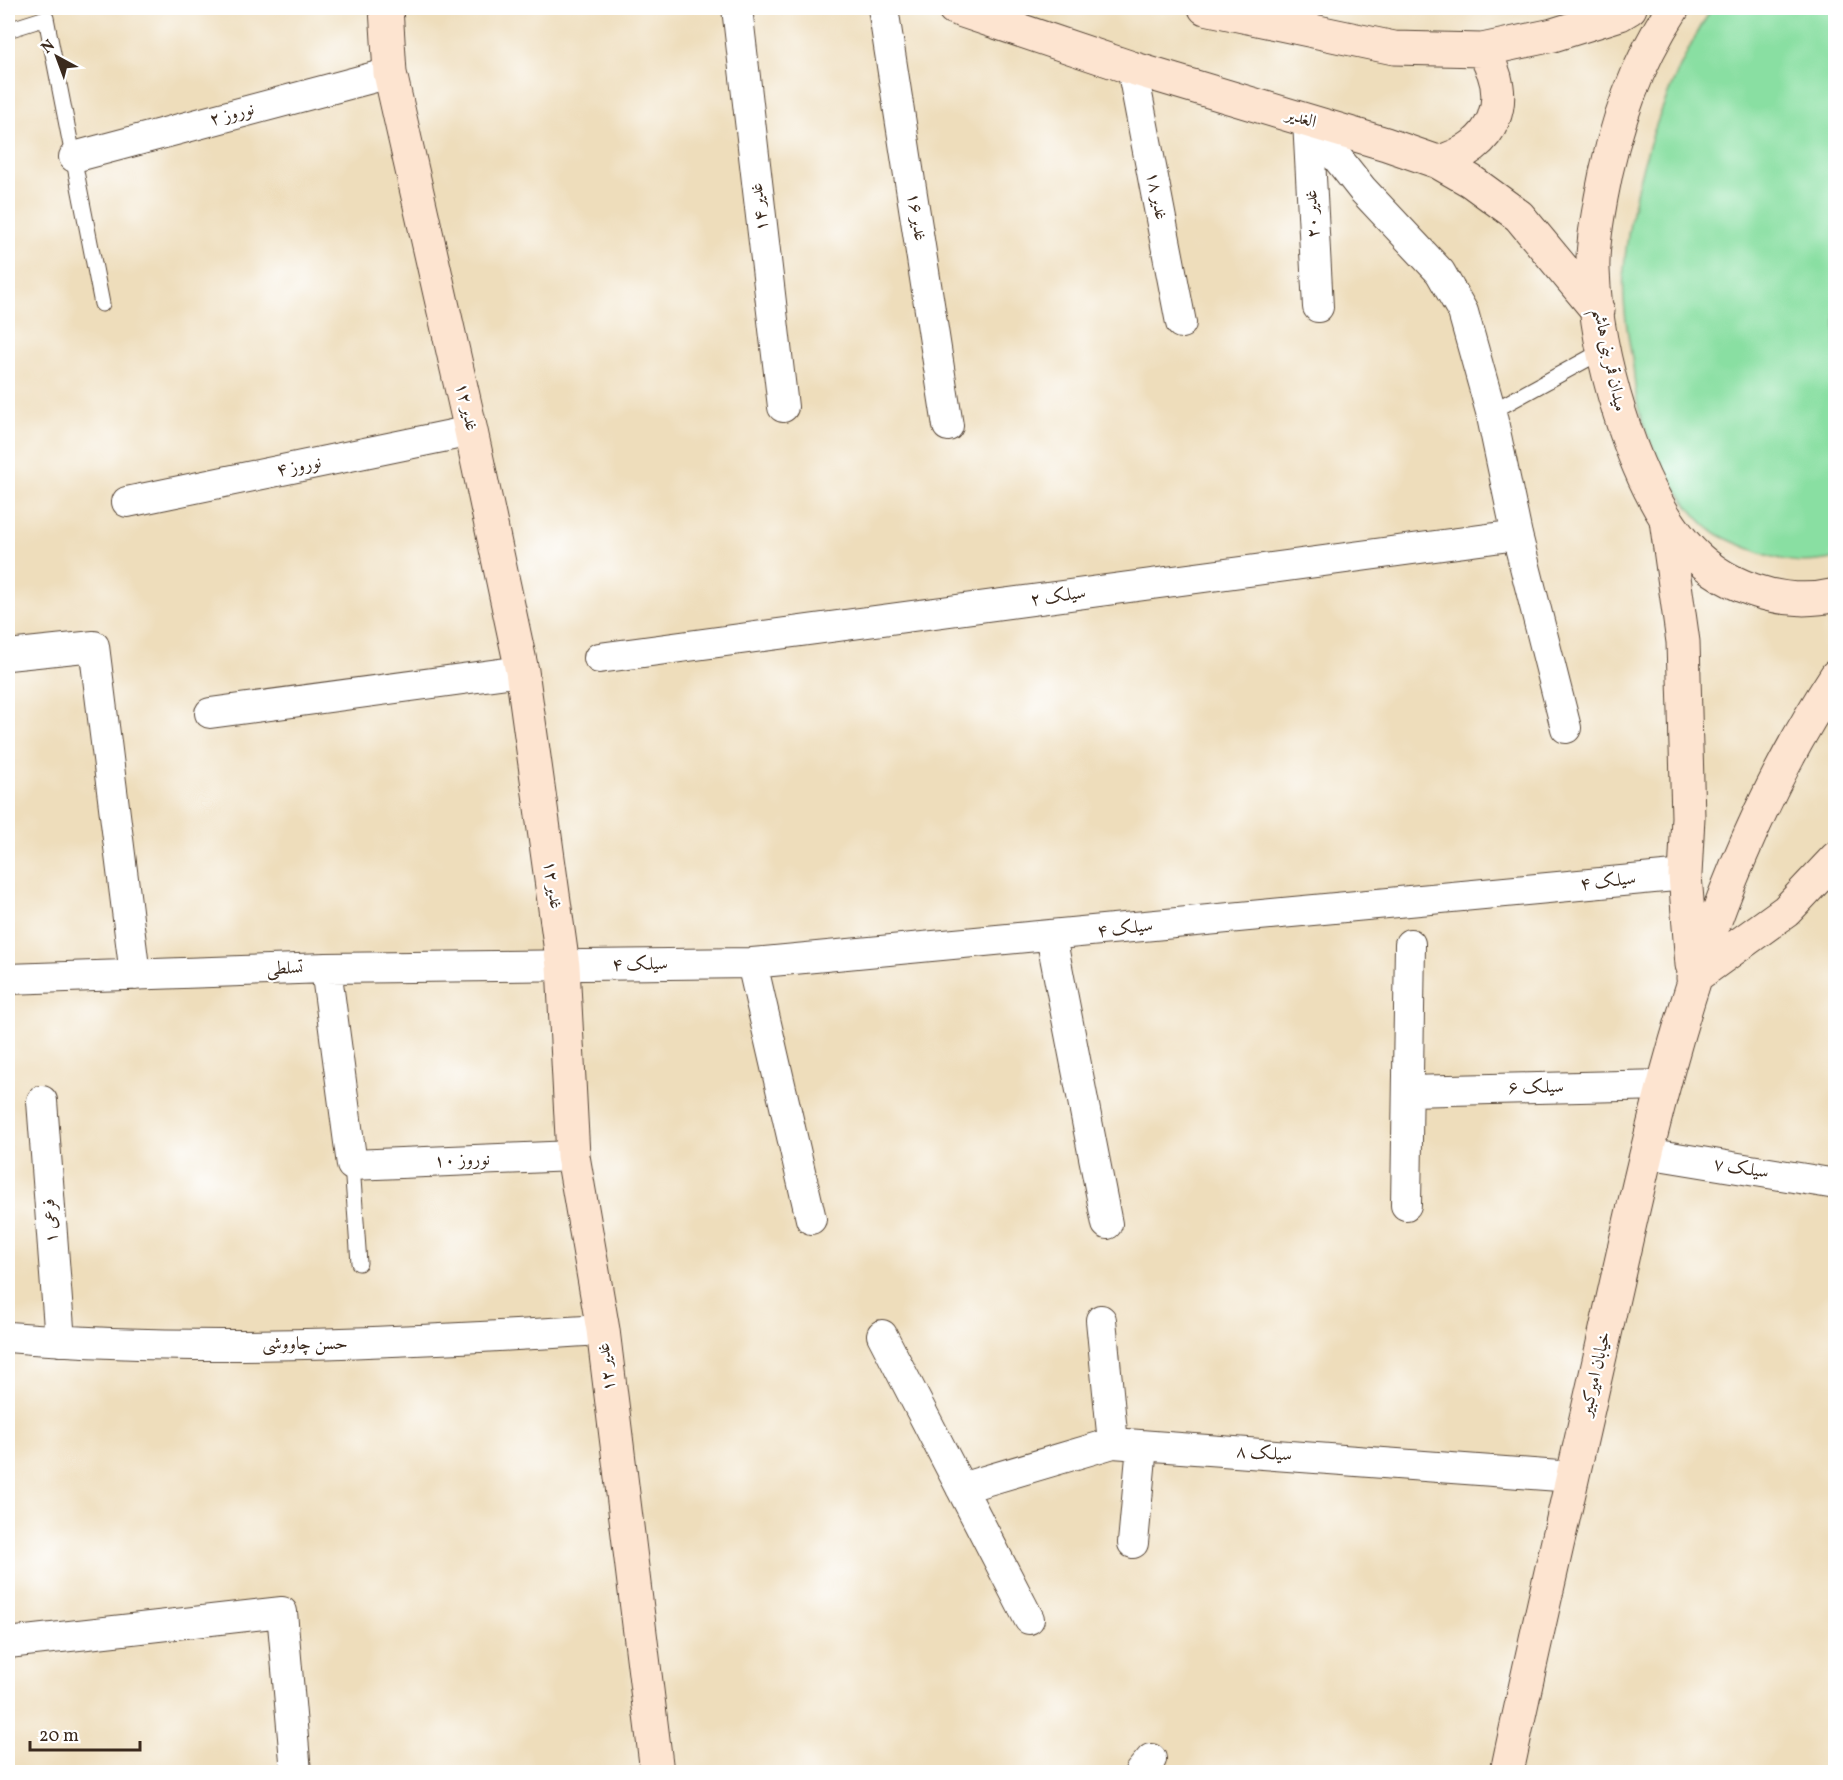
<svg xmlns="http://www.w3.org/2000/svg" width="1843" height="1780" viewBox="0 0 1843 1780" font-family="Vollkorn,Amiri,serif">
  <rect width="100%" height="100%" fill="#fff"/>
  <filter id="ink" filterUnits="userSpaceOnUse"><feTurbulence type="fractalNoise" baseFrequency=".0167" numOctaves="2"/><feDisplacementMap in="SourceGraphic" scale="12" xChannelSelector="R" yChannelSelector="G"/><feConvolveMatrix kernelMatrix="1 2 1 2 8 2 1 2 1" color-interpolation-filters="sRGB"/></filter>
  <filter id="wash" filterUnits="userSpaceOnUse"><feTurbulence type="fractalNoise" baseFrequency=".008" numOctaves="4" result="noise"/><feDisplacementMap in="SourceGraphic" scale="24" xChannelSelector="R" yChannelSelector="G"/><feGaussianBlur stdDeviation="1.35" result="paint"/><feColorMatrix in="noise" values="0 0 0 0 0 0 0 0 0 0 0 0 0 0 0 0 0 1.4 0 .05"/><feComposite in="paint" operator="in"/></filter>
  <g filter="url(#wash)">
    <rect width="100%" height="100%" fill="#edb"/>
    <!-- green -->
    <path fill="#89dfa2" stroke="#628460" stroke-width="1.5" d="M1712,8h123l1,550c-34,8 -57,3 -88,-10 -10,-4 -20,-8 -29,-13 -34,-19 -69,-87 -80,-124 -5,-18 -4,-39 -8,-58 -5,-29 -9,-55 -7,-85 8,-90 41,-184 88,-260z"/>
  </g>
  <g filter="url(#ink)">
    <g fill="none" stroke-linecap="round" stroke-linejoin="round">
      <!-- lane casing -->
      <g stroke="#564536" stroke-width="17">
        <path id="lane" d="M8,30l38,-12 56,286
          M1491,412l113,-62
          M352,1165l7,98"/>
      </g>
      <!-- street casing -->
      <g stroke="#564536" stroke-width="32">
        <path id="street" d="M737,8l46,399
          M883,8l65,418
          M1132,68l49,255
          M1308,121l54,68 78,83 23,40 28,100 26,123 49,193
          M1308,121l10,186
          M74,157l316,-84
          M127,502l344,-71
          M8,655l86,-9 41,329
          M599,658l918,-123
          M210,713l312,-42
          M1051,936l56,288
          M752,963l59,256
          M326,968l26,197 221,-9
          M8,979l318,-11 426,-5 933,-88
          M1408,1091l256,-6
          M42,1101l18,240
          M1646,1153l190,31
          M1406,1205l4,-261
          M1101,1320l12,123
          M882,1335l147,284
          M8,1337c198,16 397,5 595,-7
          M961,1488l152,-45 460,34
          M1133,1543l9,-97
          M8,1643l274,-31 14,160
          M1140,1772l11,-13"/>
      </g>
      <!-- secondary casing -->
      <g stroke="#564536" stroke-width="35">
        <path id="secondary" d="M386,8l4,65 81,358 51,240 41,295 10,190 30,174 54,442
          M954,8l178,60 254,76 52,18 33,19 48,35 79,95
          M1205,8l189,40 88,2 71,-15 67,-21 10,-6
          M1673,8c-38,58 -60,122 -72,190 -4,23 -9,48 -8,72 3,82 38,210 91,273 35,43 98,65 152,52
          M1438,162c56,-14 77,-63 44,-112
          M1666,520l17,122 5,175 -3,58 7,90
          M1693,978l93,-67 50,-53
          M1507,1772c30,-143 64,-286 96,-429 53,-236 98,-461 233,-667"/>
      </g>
      <!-- lane -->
      <use href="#lane" stroke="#fff" stroke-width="15"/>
      <!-- street -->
      <use href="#street" stroke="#fff" stroke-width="30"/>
      <!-- secondary -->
      <use href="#secondary" stroke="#fde4d0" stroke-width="33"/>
    </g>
  </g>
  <g text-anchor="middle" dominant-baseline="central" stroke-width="4.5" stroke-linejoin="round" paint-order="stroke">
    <!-- street labels -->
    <g font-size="18" fill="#3b2a1e" stroke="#fff">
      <text transform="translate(232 115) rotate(-15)">نوروز ۲</text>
      <text transform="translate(1301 119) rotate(17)">الغدیر</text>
      <text transform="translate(1156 196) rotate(79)">غدیر ۱۸</text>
      <text transform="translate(760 207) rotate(-97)">غدیر ۱۴</text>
      <text transform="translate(1313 214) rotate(-93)">غدیر ۲۰</text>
      <text transform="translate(916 217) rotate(81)">غدیر ۱۶</text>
      <text transform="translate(1609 360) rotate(78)">میدان قمر بنی هاشم</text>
      <text transform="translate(466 407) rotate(77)">غدیر ۱۲</text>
      <text transform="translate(299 467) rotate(-12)">نوروز ۴</text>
      <text transform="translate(1058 597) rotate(-8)">سیلک ۲</text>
      <text transform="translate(1608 882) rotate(-6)">سیلک ۴</text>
      <text transform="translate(552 885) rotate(82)">غدیر ۱۲</text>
      <text transform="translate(1125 929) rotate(-6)">سیلک ۴</text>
      <text transform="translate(640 965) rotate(-1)">سیلک ۴</text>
      <text transform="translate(285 969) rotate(-2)">تسلطی</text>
      <text transform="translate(1536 1088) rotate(-1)">سیلک ۶</text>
      <text transform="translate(462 1161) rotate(-2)">نوروز ۱۰</text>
      <text transform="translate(1741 1169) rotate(9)">سیلک ۷</text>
      <text transform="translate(51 1221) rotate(-94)">فرعی ۱</text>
      <text x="305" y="1344">حسن چاووشی</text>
      <text transform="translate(607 1367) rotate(-97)">غدیر ۱۲</text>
      <text transform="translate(1596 1374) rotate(-77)">خیابان امیرکبیر</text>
      <text transform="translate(1264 1454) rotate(4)">سیلک ۸</text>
    </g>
  </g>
  <!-- margin -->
  <rect width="1843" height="1780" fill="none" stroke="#fff" stroke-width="30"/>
  <!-- north arrow -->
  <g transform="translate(57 57) rotate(319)" stroke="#ffffff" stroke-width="4.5" paint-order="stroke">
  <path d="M0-4.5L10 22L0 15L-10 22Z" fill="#3b2a1e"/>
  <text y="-9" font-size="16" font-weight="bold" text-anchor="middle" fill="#3b2a1e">N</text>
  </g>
  <!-- scale -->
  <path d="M30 1741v9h110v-9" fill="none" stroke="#3b2a1e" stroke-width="3"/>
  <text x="39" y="1741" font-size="18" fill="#3b2a1e" stroke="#ffffff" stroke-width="4.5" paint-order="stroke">20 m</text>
</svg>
